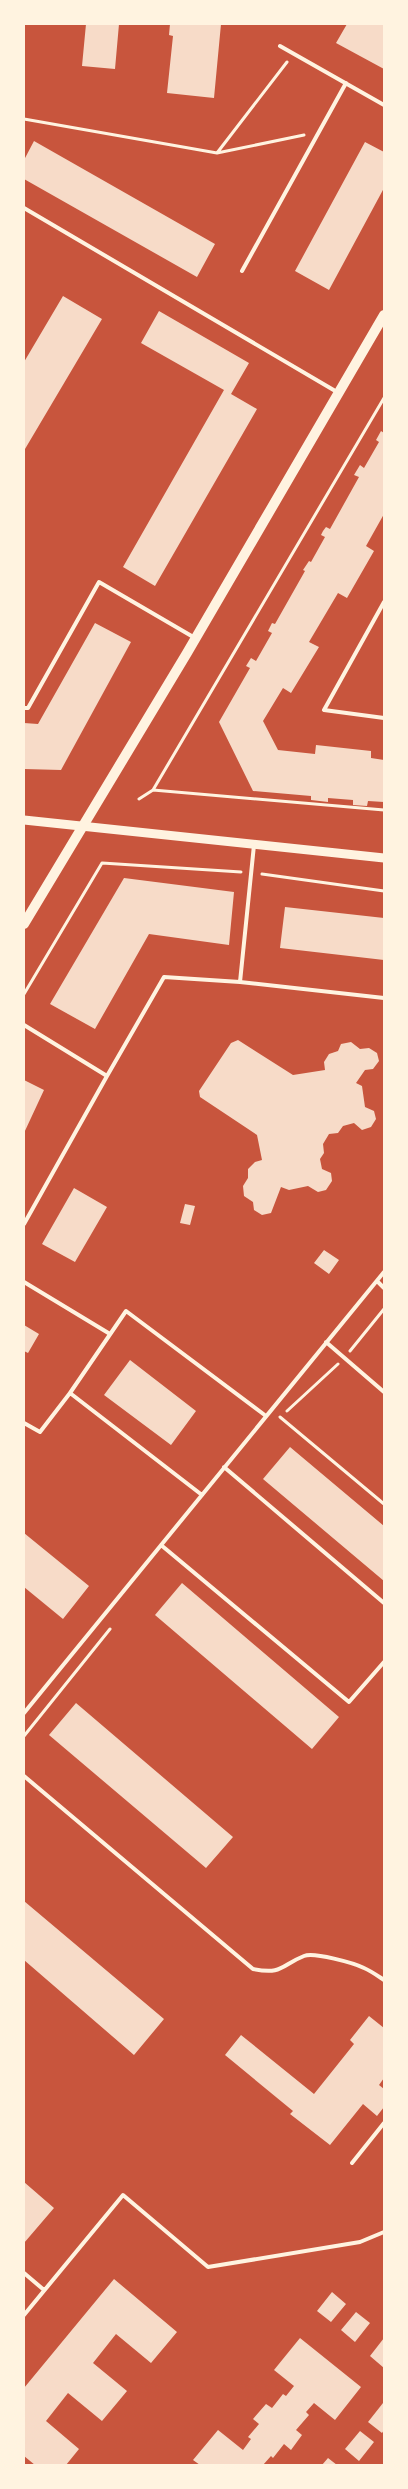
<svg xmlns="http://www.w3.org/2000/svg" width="408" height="2489" viewBox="0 0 408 2489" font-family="Manrope,sans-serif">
  <rect width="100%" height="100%" fill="#c8553d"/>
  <!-- building -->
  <path fill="#f7dbc8" d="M86,24h33l-4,45 -33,-3z
    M170,24h51l-7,74 -47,-5 6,-57 -4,-1z
    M347,24h37v45l-48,-26z
    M34,141l181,103 -18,33 -173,-98v-19z
    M365,142l19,10v36l-55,102 -34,-19z
    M63,296l39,23 -77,130 -1,-87z
    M159,311l90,52 -18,31 26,15 -102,177 -32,-19 101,-177 -83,-47z
    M381,431l3,2v81l-18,32 8,5 -27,47 -9,-5 -29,49 10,5 -28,46 -8,-5 -20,33 15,29 37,4 1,-9 55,6v7l13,2v42l-16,-1 -1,5 -14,-1v-5l-25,-2v4l-17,-2v-4l-58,-5 -34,-69 31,-54 -4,-2 5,-8 5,3 16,-28 -4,-2 4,-8 3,1 30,-53 -2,-1 6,-9 2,1 14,-25 -4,-2 2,-4 3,-4 4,2 29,-52 -5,-2 6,-10 4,3 15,-26 -3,-2z
    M95,623l36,19 -70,128 -37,-1v-46l14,1z
    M124,878l110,14 -5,53 -80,-11 -54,95 -45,-25z
    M285,907l99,11v42l-104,-12z
    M238,1040l55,35 32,-5 -1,-8 5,-8 9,-3 3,-7 10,-2 9,7 9,-1 8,5 2,8 -6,8 -8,1 -9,13 6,3 3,21 9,4 2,8 -5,8 -9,3 -8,-7 -11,3 -5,7 -9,1 -6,10 1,9 -4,6 2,10 9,4 1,8 -6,9 -8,2 -10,-6 -19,4 -8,-3 -10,26 -9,2 -8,-5 -1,-8 -9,-6 -1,-10 5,-8v-9l7,-7 7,-2 -5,-25 -57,-38 -1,-6 32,-48z
    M24,1080l20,10 -20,43z
    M74,1188l33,19 -32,55 -33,-18z
    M185,1204l10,2 -5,19 -10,-2z
    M324,1250l15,10 -10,14 -15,-11z
    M24,1325l15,9 -11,19 -4,-2z
    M130,1360l66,51 -25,34 -67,-50z
    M290,1447l94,79v55l-121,-102z
    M24,1533l65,53 -26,33 -39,-32z
    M182,1583l157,134 -27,32 -157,-134z
    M76,1703l157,134 -27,31 -157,-133z
    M24,1901l140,118 -30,36 -110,-95z
    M369,2016l15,12v50l-5,7 5,4v18l-7,9 -14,-12 -33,41 -40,-31 3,-3 -68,-56 16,-20 73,59 40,-50 -4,-4z
    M24,2182l30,26 -30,35z
    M114,2279l63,53 -26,31 -35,-29 -23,29 34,28 -25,30 -34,-28 -22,28 33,28 -13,16h-31l-11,-9v-68z
    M332,2292l14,12 -15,18 -14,-11z
    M356,2312l14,11 -15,19 -14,-12z
    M300,2338l61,49 -26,33 -21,-17 -8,9 3,3 -13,15 6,5 -11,15 -7,-6 -11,14 -2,-2 -8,9h-63l-7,-5 25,-30 25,20 8,-11 -3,-2 11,-13 -6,-5 13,-15 6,4 11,-14 3,2 8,-10 -20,-16z
    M384,2338v30l-14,-12z
    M383,2403l1,27 -2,3 -14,-11z
    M360,2431l14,11 -15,19 -14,-12z
    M328,2458l9,7h-15z"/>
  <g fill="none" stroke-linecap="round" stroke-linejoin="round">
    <!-- path -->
    <path stroke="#fff3e0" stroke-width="3" d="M24,119l193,34 70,-91
      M217,153l87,-18
      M384,398l-231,392 231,20
      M139,799l14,-9
      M262,874l122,17
      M24,994l78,-131 139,9
      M350,1351l34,-42
      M287,1411l51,-47
      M280,1417l104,87
      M24,1736l86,-107"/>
    <!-- service -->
    <path stroke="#fff3e0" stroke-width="4" d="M280,46l104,59
      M24,208l313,184
      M242,271l104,-188
      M384,602l-60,108 60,8
      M24,708h4l71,-126 96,56
      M240,982l144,16
      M24,1025l83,51 -83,148
      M107,1076l57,-99 76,5 14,-137
      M377,1281l7,7
      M24,1282l86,52
      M326,1342l58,50
      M24,1423l16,9 30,-39
      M224,1467l160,136
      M202,1495l-132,-102 56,-82 140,105
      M161,1545l188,157 35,-40
      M24,1713l360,-441
      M24,1776l229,193c30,6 28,-4 51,-13 10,-4 50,7 60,12 7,3 14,8 20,12
      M352,2163l32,-40
      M24,2273l20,17
      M24,2315l99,-120 85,72 152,-25 24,-10"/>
    <!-- tertiary -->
    <path stroke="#fff3e0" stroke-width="9" d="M24,820l360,38"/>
    <!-- secondary -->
    <path stroke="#fff3e0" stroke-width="10" d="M24,924l163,-271 197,-338"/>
  </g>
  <!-- border -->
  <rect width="408" height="2489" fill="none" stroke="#fff3e0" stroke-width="50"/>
</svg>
